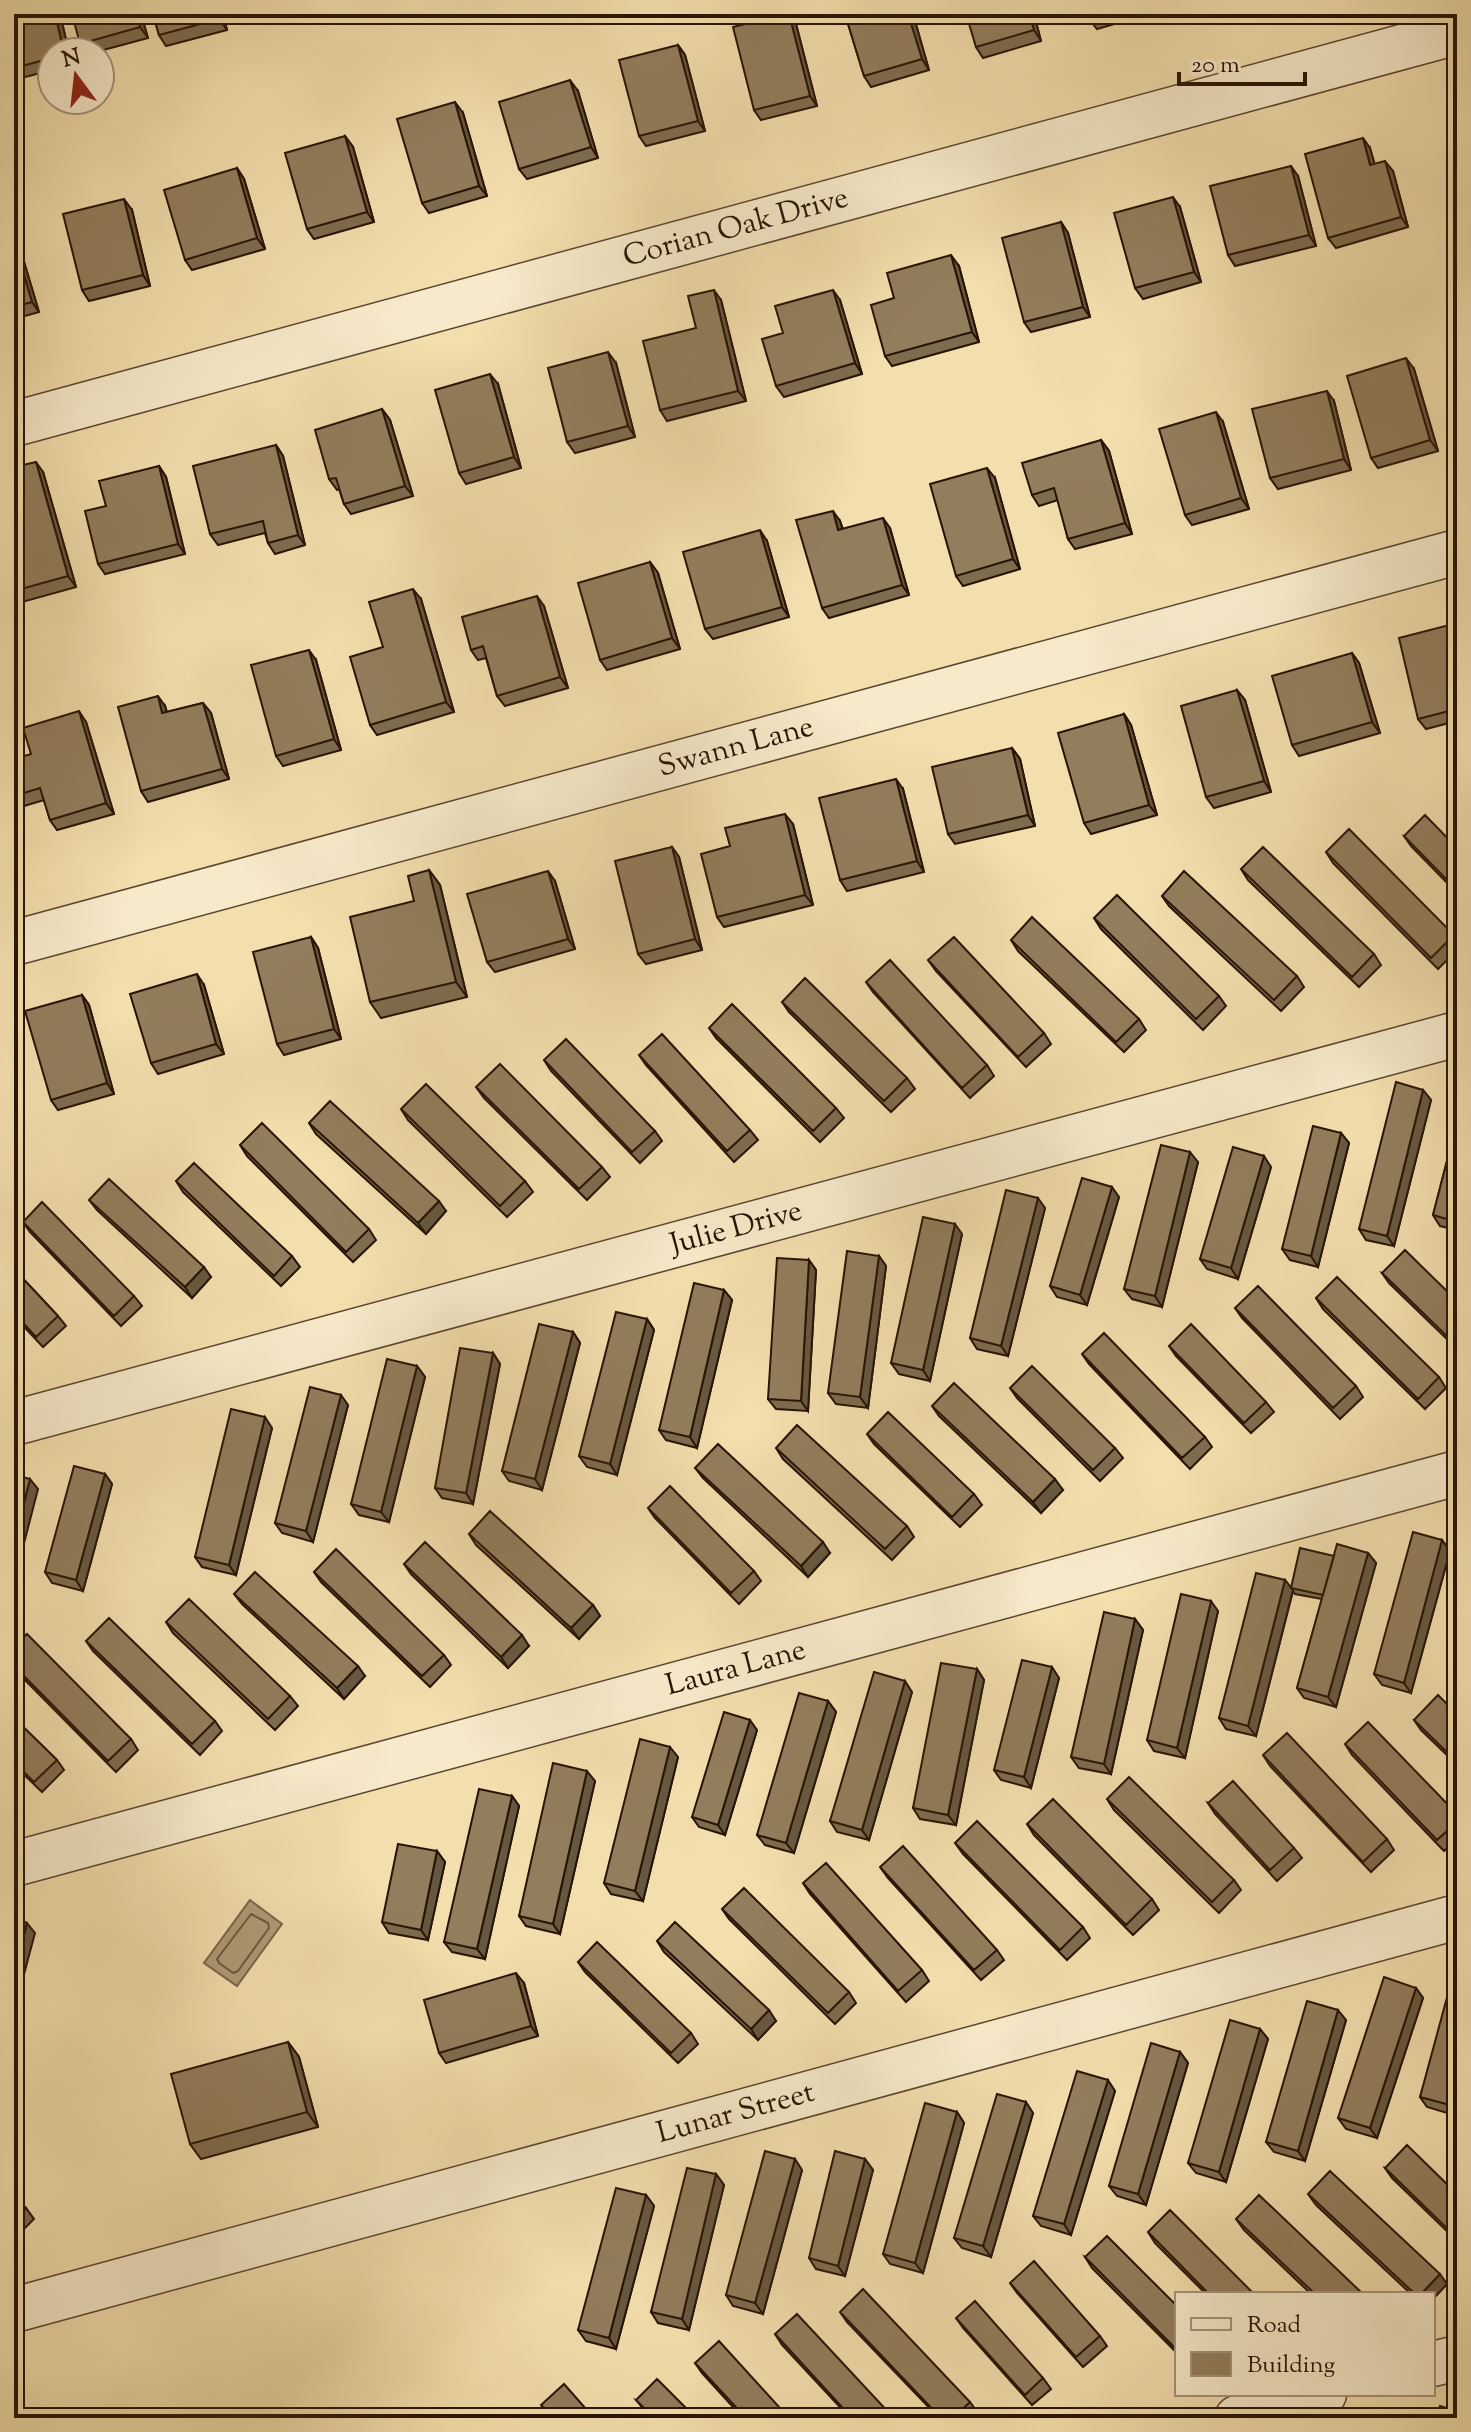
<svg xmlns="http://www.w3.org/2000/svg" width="1471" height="2432" viewBox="0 0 1471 2432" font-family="'Sorts Mill Goudy',serif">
  <rect width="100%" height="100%" fill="#f3dead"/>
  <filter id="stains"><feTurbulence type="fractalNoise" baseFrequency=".0025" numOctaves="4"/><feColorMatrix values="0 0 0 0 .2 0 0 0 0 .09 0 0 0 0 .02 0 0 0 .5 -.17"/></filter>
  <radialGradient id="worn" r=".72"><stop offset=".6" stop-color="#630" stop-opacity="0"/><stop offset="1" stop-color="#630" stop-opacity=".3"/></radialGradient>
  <!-- water -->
  <path fill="#ae9974" stroke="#786448" stroke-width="2" d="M250,1900l32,24 -45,62 -33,-23z"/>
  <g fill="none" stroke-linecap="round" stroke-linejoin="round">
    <!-- shore -->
    <path stroke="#6b563c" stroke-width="2" d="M251,1914l17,9 1,5 -31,43 -5,2 -14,-10 -2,-4z"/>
    <!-- street casing -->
    <g stroke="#5b462f" stroke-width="47">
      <g id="street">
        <path id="s1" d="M14,424l1443,-392"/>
        <path id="s2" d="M14,943l1443,-391"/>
        <path id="s3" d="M14,1423l1443,-389"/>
        <path id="s4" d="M14,1864l1443,-391"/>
        <path id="s5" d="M14,2310l1443,-393"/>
        <path d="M1433,2364l24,-6"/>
        <path d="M1237,2418l87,-24"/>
      </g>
    </g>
    <!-- street -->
    <use href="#street" stroke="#f7eaca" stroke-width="44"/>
  </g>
  <!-- wall -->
  <path fill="#7e6c4f" stroke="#281405" stroke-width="2" d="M14,14h46l9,38h-17v18l-38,10z
    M141,14l7,24 -52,14h-10l-6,-8z
    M153,14h70l4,16 -61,16 -7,-11z
    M241,14h42l-35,10z
    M789,14l7,10 21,82 -56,14 -7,-10z
    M845,14h68l16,56 -58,17 -7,-11z
    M1034,14l7,27 -58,17 -7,-11z
    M1088,14h61l-52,15 -8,-10z
    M678,45l7,10 20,76 -59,15 -7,-10z
    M578,91l20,67 -71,21 -8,-10z
    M463,113l24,83 -58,17 -7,-10z
    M345,136l8,11 21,75 -60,17 -7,-10z
    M1370,148l4,16 19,7 15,56 -72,21 -8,-10z
    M237,168l7,11 21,70 -73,21 -7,-10z
    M1298,176l18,70 -81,20 -7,-11z
    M1180,207l21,75 -58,17 -8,-11z
    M132,210l18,76 -61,15 -7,-11z
    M1061,222l7,11 22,84 -59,15 -7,-10z
    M14,242l5,3 20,67 -25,7z
    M959,266l20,76 -87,24 -7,-10 9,-58z
    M721,300l25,101 -79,20 -7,-11 36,-82z
    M840,300l22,74 -78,23 -8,-11 7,-53z
    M616,363l19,74 -60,16 -8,-11z
    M1414,369l24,82 -60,17 -7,-10z
    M498,384l23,84 -55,16 -7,-11z
    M1334,401l17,69 -73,19 -8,-11z
    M382,409l8,11 23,76 -62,18 -7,-10 -5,-15 -2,1 -8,-11z
    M1223,422l26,87 -57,16 -7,-10z
    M1101,440l8,11 23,83 -57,15 -7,-10 -10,-39 -19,6 -7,-11z
    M276,445l7,11 22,89 -30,9 -7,-11 -3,-10 -47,12 -8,-11z
    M159,466l7,11 19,77 -80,20 -7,-10 8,-58z
    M14,467l29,5 33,115 -61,17z
    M995,478l25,91 -57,17 -7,-10z
    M840,521l3,8 47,-1 19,67 -80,23 -7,-10z
    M767,541l22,76 -76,22 -8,-10z
    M650,562l8,11 22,76 -73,21 -7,-10z
    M421,599l33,113 -77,23 -7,-10 13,-78z
    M544,606l24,82 -63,18 -8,-10 -11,-38 -8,2 -7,-10z
    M1457,623v98l-31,8 -8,-10z
    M1352,653l7,10 21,70 -81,23 -7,-11z
    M316,660l25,90 -58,16 -7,-10z
    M1237,690l8,10 26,92 -57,16 -8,-11z
    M203,703l8,10 18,66 -81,23 -7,-11 24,-85 2,6z
    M1124,714l7,11 26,90 -66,19 -7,-11z
    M86,722l28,92 -57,16 -7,-10 -6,-20 -20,6 -7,-11 14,-41z
    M1012,748l8,11 15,67 -80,18 -7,-10z
    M903,789l21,83 -77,19 -7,-11z
    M793,824l20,81 -89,22 -7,-10 13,-71z
    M1404,836l53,12v45l-46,-47z
    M672,847l7,10 23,93 -56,14 -8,-10z
    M1326,852l128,83 3,4v11l-19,19 -105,-106z
    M1241,869l133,85 7,11 -22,22 -111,-107z
    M429,870l11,15 27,112 -86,21 -11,-16z
    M555,881l20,68 -80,23 -8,-10z
    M1162,896l135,80 7,11 -23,24 -112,-105z
    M1094,918l125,78 7,10 -23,24 -102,-101z
    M311,937l7,11 23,91 -57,16 -7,-11z
    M1011,940l128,79 7,11 -22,22 -106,-101z
    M928,960l116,73 7,11 -25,23 -90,-96z
    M866,982l121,83 7,11 -24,22 -97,-106z
    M204,985l20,69 -66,20 -7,-11z
    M82,995l7,10 25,89 -56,16 -7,-10z
    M782,1002l125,76 8,11 -24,23 -102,-100z
    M709,1028l127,80 8,10 -24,24 -104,-104z
    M639,1055l111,75 8,10 -24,22 -88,-97z
    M544,1060l111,71 7,10 -22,22 -89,-92z
    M476,1087l126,80 8,10 -23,23 -103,-102z
    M1423,1090l8,10 -37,146 -28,-6 -7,-11z
    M401,1109l124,72 8,11 -26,25 -99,-97z
    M1457,1122v108l-17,-4 -7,-11z
    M309,1123l137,88 -20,23 -110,-100z
    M1341,1133l8,10 -31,124 -28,-7 -8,-11z
    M240,1145l129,84 7,11 -23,22 -106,-106z
    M1198,1162l-36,145 -30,-8 -8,-10z
    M1271,1167l-33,112 -31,-10 -7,-10z
    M176,1181l116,75 8,11 -19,19 -98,-94z
    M1119,1197l-32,108 -30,-8 -7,-11z
    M89,1200l122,77 -19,21 -95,-88z
    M1045,1208l-37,148 -31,-7 -7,-11z
    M23,1222l111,74 8,10 -21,20 -91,-94z
    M962,1234l-32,147 -31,-7 -8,-11z
    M879,1256l7,10 -18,142 -32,-4 -8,-11z
    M809,1260l7,10 -8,141 -32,-2 -8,-10z
    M14,1269l44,47 8,10 -23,21 -29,-31z
    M1382,1273l75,28v48l-68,-66z
    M724,1290l8,10 -35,148 -31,-8 -7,-10z
    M1316,1298l123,79 7,11 -21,21 -102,-100z
    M1235,1308l121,78 7,11 -23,22 -98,-101z
    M647,1319l7,11 -37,145 -30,-8 -8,-11z
    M573,1332l7,11 -38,147 -33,-9 -7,-10z
    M1169,1346l97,56 8,10 -23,21 -75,-77z
    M493,1353l7,11 -27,140 -31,-6 -7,-10z
    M1082,1354l123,83 7,10 -22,22 -101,-105z
    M417,1366l8,11 -36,145 -30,-7 -8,-11z
    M1010,1388l105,60 8,10 -23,23 -83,-83z
    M348,1405l-35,137 -31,-9 -7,-10z
    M932,1406l131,84 -22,23 -102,-97z
    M272,1428l-36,147 -34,-8 -7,-10z
    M867,1434l107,60 8,11 -22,22 -86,-83z
    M776,1448l131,78 7,11 -22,23 -109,-101z
    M695,1468l135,85 -22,24 -105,-99z
    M105,1474l7,10 -29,107 -31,-8 -7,-11z
    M648,1508l106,63 7,10 -22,23 -84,-86z
    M469,1534l124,71 7,11 -21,23 -103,-94z
    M1442,1540l8,11 -39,142 -29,-8 -8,-11z
    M1368,1553l8,10 -40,144 -32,-9 -7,-10 25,-89 -27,-5 -2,-3 -37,145 -30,-7 -7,-11 66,-138 6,8 43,-32z
    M404,1564l125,82 -21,22 -97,-94z
    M314,1572l130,83 7,10 -21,22 -109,-105z
    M234,1594l131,82 -21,23 -102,-95z
    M1218,1611l-33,147 -31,-7 -7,-11z
    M1135,1619l8,11 -32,144 -32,-6 -8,-11z
    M166,1622l124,74 8,10 -23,24 -102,-97z
    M1457,1630v40l-8,-11z
    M86,1641l129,80 7,10 -22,24 -107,-104z
    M14,1646l117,93 7,11 -22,22 -102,-103z
    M977,1669l7,11 -28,145 -36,-6 -7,-11z
    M1059,1678l-28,110 -30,-8 -7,-10z
    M912,1692l-43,148 -32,-8 -7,-11z
    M828,1701l8,11 -42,141 -29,-8 -8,-10z
    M1457,1714v51l-36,-35 -7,-10z
    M14,1718l43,42 7,10 -22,22 -28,-27z
    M757,1730l-32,105 -26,-8 -7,-10z
    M1345,1744l112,70v25l-13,12 -92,-96z
    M1263,1755l124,84 7,11 -23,22 -101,-106z
    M678,1757l-35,144 -32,-7 -7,-11z
    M595,1781l-35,153 -34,-8 -7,-10z
    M512,1796l7,10 -34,153 -33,-7 -8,-10z
    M1107,1799l127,81 7,10 -22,23 -105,-103z
    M1208,1803l86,45 8,10 -25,23 -62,-67z
    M1027,1824l125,75 7,11 -26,25 -99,-100z
    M955,1843l128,84 7,11 -23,22 -104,-106z
    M437,1851l8,11 -17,78 -39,-7 -7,-11z
    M880,1867l117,83 7,10 -23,20 -93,-102z
    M803,1883l119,87 7,11 -23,21 -96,-108z
    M722,1909l127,83 7,11 -21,21 -106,-105z
    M657,1941l119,80 -18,19 -94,-88z
    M578,1962l113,71 7,11 -20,19 -93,-91z
    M524,1983l14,53 -92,27 -7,-10z
    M1416,1988l7,10 -46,140 -31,-9 -8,-11z
    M1457,1992v124l-30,-9 -7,-10z
    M1346,2020l-41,141 -31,-9 -8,-10z
    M1260,2029l8,10 -42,143 -30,-9 -8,-10z
    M288,2042l11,15 19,70 -117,32 -11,-15z
    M1180,2052l8,11 -42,142 -29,-9 -8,-10z
    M1115,2091l-44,144 -30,-9 -8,-10z
    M957,2112l7,11 -41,150 -33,-9 -7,-10z
    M1033,2113l-42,144 -29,-9 -8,-10z
    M865,2159l8,11 -28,106 -29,-7 -7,-11z
    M1385,2168l72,26v47l-65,-63z
    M802,2170l-39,144 -30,-8 -7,-11z
    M716,2174l8,11 -35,145 -31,-7 -7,-11z
    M1308,2194l139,90 -14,15v-5h-22l-95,-89z
    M646,2195l8,11 -38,143 -30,-8 -8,-11z
    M14,2196l12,12 8,11 -20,20z
    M1236,2219l127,75h-52l-67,-64z
    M1148,2232l106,62h-48l-51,-51z
    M1085,2257l92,49v47l-85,-85z
    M1010,2283l90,53 7,10 -24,21 -66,-74z
    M840,2312l130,90 8,11 -6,5h-33l-92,-96z
    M956,2318l87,60 8,11 -19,16 -69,-77z
    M775,2334l116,81 3,3h-44l-68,-73z
    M695,2363l94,55h-46l-41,-45z
    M636,2400l60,18h-45z"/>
  <!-- shaded-wall -->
  <path fill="#665840" stroke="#281405" stroke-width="2" d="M55,14h5l9,38h-5z
    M137,14h4l7,24 -8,-11z
    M218,14h5l4,16 -8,-11z
    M789,14l7,10 21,82 -7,-10z
    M908,14h5l16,56 -7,-11z
    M1029,14h5l7,27 -7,-11z
    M678,45l7,10 20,76 -7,-10z
    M570,80l8,11 20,67 -7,-11z
    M455,102l8,11 24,83 -8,-10z
    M345,136l8,11 21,75 -7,-10z
    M1363,138l7,10 8,27 -8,-10z
    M1385,161l8,10 15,56 -7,-10z
    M1291,166l7,10 18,70 -7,-11z
    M237,168l7,11 21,70 -8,-11z
    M1173,197l7,10 21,75 -7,-10z
    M124,199l8,11 18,76 -7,-11z
    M1061,222l7,11 22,84 -7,-10z
    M14,238l5,7 20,67 -7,-10 -18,-60z
    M951,255l8,11 20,76 -7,-10z
    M714,290l7,10 25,101 -8,-10z
    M833,290l7,10 22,74 -7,-11z
    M608,352l8,11 19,74 -7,-11z
    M1406,358l8,11 24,82 -8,-11z
    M490,374l8,10 23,84 -7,-11z
    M1327,391l7,10 17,69 -7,-11z
    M382,409l8,11 23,76 -8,-10z
    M1216,412l7,10 26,87 -8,-11z
    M1101,440l8,11 23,83 -7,-11z
    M276,445l7,11 22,89 -7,-10z
    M36,462l7,10 33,115 -8,-11z
    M159,466l7,11 19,77 -7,-10z
    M987,468l8,10 25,91 -7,-10z
    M833,511l7,10 6,20 -8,-11z
    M883,518l7,10 19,67 -7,-10z
    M760,530l7,11 22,76 -7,-10z
    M650,562l8,11 22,76 -8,-11z
    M413,589l8,10 33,113 -8,-10z
    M537,596l7,10 24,82 -8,-11z
    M309,650l7,10 25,90 -7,-11z
    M1352,653l7,10 21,70 -8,-11z
    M1237,690l8,10 26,92 -7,-11z
    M158,696l7,10 5,18 -8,-11z
    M203,703l8,10 18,66 -7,-10z
    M79,711l7,11 28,92 -8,-11z
    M1124,714l7,11 26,90 -8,-10z
    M1012,748l8,11 15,67 -7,-11z
    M896,779l7,10 21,83 -7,-11z
    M785,814l8,10 20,81 -8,-10z
    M672,847l7,10 23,93 -7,-11z
    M429,870l11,15 27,112 -11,-15z
    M548,871l7,10 20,68 -7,-10z
    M311,937l7,11 23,91 -7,-10z
    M197,974l7,11 20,69 -8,-10z
    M82,995l7,10 25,89 -7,-11z
    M1423,1090l8,10 -37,146 -7,-10z
    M1341,1133l8,10 -31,124 -7,-11z
    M1190,1152l8,10 -36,145 -7,-11z
    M1264,1156l7,11 -33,112 -7,-11z
    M1112,1187l7,10 -32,108 -7,-10z
    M1038,1198l7,10 -37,148 -7,-10z
    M439,1201l7,10 -20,23 -8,-11z
    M955,1224l7,10 -32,147 -7,-11z
    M879,1256l7,10 -18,142 -8,-11z
    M809,1260l7,10 -8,141 -7,-10z
    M204,1267l7,10 -19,21 -7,-11z
    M724,1290l8,10 -35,148 -7,-11z
    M647,1319l7,11 -37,145 -7,-11z
    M573,1332l7,11 -38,147 -7,-11z
    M493,1353l7,11 -27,140 -7,-11z
    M417,1366l8,11 -36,145 -8,-10z
    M341,1395l7,10 -35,137 -7,-11z
    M265,1417l7,11 -36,147 -7,-10z
    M105,1474l7,10 -29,107 -7,-11z
    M30,1479l8,10 -24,93v-39z
    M1055,1479l8,11 -22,23 -8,-11z
    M1442,1540l8,11 -39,142 -7,-10z
    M823,1542l7,11 -22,24 -7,-11z
    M1368,1553l8,10 -40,144 -8,-10z
    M1285,1580l8,10 -37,146 -8,-10z
    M1211,1601l7,10 -33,147 -8,-10z
    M593,1605l7,11 -21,23 -8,-11z
    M1135,1619l8,11 -32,144 -7,-10z
    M522,1635l7,11 -21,22 -7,-11z
    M358,1666l7,10 -21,23 -7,-11z
    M1052,1667l7,11 -28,110 -7,-11z
    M977,1669l7,11 -28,145 -8,-10z
    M905,1681l7,11 -43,148 -7,-10z
    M828,1701l8,11 -42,141 -8,-10z
    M750,1720l7,10 -32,105 -7,-10z
    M670,1747l8,10 -35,144 -8,-10z
    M587,1771l8,10 -35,153 -7,-10z
    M512,1796l7,10 -34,153 -8,-10z
    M437,1851l8,11 -17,78 -7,-10z
    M27,1923l8,10 -21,79v-38z
    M516,1973l8,10 14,53 -7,-10z
    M1416,1988l7,10 -46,140 -7,-10z
    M769,2010l7,11 -18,19 -7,-11z
    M1338,2010l8,10 -41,141 -7,-10z
    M1260,2029l8,10 -42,143 -7,-10z
    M288,2042l11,15 19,70 -11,-15z
    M1180,2052l8,11 -42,142 -8,-11z
    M1108,2080l7,11 -44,144 -7,-11z
    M1457,2080v35l-7,-10z
    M1026,2102l7,11 -42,144 -8,-11z
    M957,2112l7,11 -41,150 -8,-10z
    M795,2159l7,11 -39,144 -8,-11z
    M865,2159l8,11 -28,106 -7,-10z
    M716,2174l8,11 -35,145 -7,-11z
    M646,2195l8,11 -38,143 -7,-11z
    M1440,2274l7,10 -14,15v-5h-12z"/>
  <!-- building -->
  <path fill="#927d5c" stroke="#281405" stroke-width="2" d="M14,14h41l9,38h-12v6l-38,10z
    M72,14h65l3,13 -60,17z
    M153,14h65l1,5 -60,16z
    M785,14h4l21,82 -56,14 -21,-83z
    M845,14h63l14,45 -58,17z
    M966,14h63l5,16 -58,17z
    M1088,14h18l-17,5z
    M678,45l20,76 -59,15 -20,-76z
    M570,80l21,67 -72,22 -20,-67z
    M455,102l24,84 -57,17 -25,-84z
    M345,136l22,76 -60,17 -22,-76z
    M1363,138l7,27 15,-4 16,56 -73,21 -23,-84z
    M1291,166l18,69 -81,20 -18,-69z
    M237,168l20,70 -72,22 -21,-70z
    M1173,197l21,75 -59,16 -21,-75z
    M124,199l19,76 -61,15 -19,-76z
    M1061,222l22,85 -59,15 -22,-84z
    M14,242l18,60 -18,5z
    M951,255l21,77 -87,24 -14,-51 23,-7 -7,-25z
    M714,290l24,101 -78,19 -17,-69 53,-13 -8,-32z
    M833,290l22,73 -79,23 -14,-47 21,-6 -8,-27z
    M608,352l20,74 -61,16 -19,-74z
    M1406,358l24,82 -59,18 -24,-82z
    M490,374l24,83 -55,16 -24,-83z
    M1327,391l17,68 -74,19 -18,-69z
    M382,409l23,77 -61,18 -8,-26 -7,1 -14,-49z
    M1216,412l25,86 -56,17 -26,-86z
    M1101,440l24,83 -57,16 -14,-51 -22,7 -10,-32z
    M276,445l22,90 -30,8 -5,-22 -53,13 -17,-68z
    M36,462l32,114 -54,15v-124z
    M159,466l19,78 -80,20 -13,-53 21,-5 -7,-25z
    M987,468l26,91 -57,17 -26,-92z
    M833,511l5,19 45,-12 19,67 -80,23 -26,-88z
    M760,530l22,77 -77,22 -22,-77z
    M650,562l22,76 -72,22 -22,-77z
    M413,589l33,113 -76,23 -20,-68 33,-10 -14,-45z
    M537,596l23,81 -63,19 -14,-50 -12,4 -9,-33z
    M1457,623v86l-39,10 -19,-81z
    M309,650l25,89 -58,17 -25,-91z
    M1352,653l20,69 -80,23 -20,-69z
    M1237,690l27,91 -58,16 -25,-91z
    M158,696l4,17 41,-10 19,66 -81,22 -23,-84z
    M79,711l27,92 -56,17 -10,-32 -23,7 -3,-9v-27l17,-5 -8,-26z
    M1124,714l25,91 -65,18 -26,-90z
    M1012,748l16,67 -80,19 -16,-67z
    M896,779l21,82 -77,19 -21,-82z
    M785,814l20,81 -88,22 -16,-63 29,-8 -5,-18z
    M1425,815l32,33v42l-53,-54z
    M1349,829l105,106 -23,23 -105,-106z
    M672,847l23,92 -57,15 -23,-93z
    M1263,847l111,107 -22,23 -111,-108z
    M429,870l27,112 -86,20 -20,-85 64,-16 -6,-25z
    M548,871l20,68 -81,23 -20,-68z
    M1184,871l113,105 -23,24 -112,-104z
    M1117,895l102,101 -23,23 -102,-101z
    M1032,917l107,102 -23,23 -105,-102z
    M311,937l23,92 -57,15 -24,-92z
    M954,937l90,96 -26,24 -90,-97z
    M890,960l97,105 -25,23 -96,-106z
    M197,974l19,70 -65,19 -21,-69z
    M805,978l102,100 -23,23 -102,-99z
    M82,995l25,88 -56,17 -26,-89z
    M732,1004l104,104 -23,23 -104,-103z
    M662,1034l88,96 -23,21 -88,-96z
    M566,1039l89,92 -23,21 -88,-92z
    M500,1064l102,103 -23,22 -103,-102z
    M1396,1082l27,8 -36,146 -28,-7z
    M426,1084l99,97 -25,25 -99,-97z
    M330,1101l109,100 -21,22 -109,-100z
    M1457,1122v100l-24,-7z
    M262,1123l107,106 -23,23 -106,-107z
    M1313,1126l28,7 -30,123 -29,-7z
    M1161,1145l29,7 -35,144 -31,-7z
    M1233,1147l31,9 -33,112 -31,-9z
    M194,1163l98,93 -18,20 -98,-95z
    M1082,1178l30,9 -32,108 -30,-9z
    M109,1179l95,88 -19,20 -96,-87z
    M1006,1190l32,8 -37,148 -31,-8z
    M42,1202l92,94 -20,20 -91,-94z
    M923,1217l32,7 -32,146 -32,-7z
    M1405,1250l52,51v45l-75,-73z
    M847,1251l32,5 -19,141 -32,-4z
    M777,1258l32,2 -8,141 -33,-2z
    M14,1269l44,47 -22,21 -22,-24z
    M1337,1277l102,100 -21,22 -102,-101z
    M694,1283l30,7 -34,147 -31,-7z
    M1258,1286l98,100 -23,22 -98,-100z
    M616,1312l31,7 -37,145 -31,-8z
    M539,1324l34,8 -38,147 -33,-8z
    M1191,1324l75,78 -22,21 -75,-77z
    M1104,1333l101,104 -23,21 -100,-104z
    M460,1348l33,5 -27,140 -31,-5z
    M387,1359l30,7 -36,146 -30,-8z
    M1032,1366l83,82 -22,22 -83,-82z
    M954,1383l101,96 -22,23 -101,-96z
    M310,1387l31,8 -35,136 -31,-8z
    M231,1409l34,8 -36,148 -34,-8z
    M888,1412l86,82 -22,23 -85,-83z
    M797,1425l110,101 -22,23 -109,-101z
    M718,1444l105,98 -22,24 -106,-98z
    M74,1466l31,8 -29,106 -31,-8z
    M14,1475l16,4 -16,64z
    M670,1486l84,85 -23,22 -83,-85z
    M490,1511l103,94 -22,23 -102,-94z
    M1413,1532l29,8 -38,143 -30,-9z
    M425,1542l97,93 -21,22 -97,-93z
    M1337,1544l31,9 -40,144 -31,-9z
    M1300,1548l34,8 -11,39 -32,-7z
    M336,1549l108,106 -22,21 -108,-104z
    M255,1572l103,94 -21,22 -103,-94z
    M1256,1573l29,7 -37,146 -29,-8z
    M1181,1594l30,7 -34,147 -30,-8z
    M189,1599l101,97 -22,23 -102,-97z
    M1104,1612l31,7 -31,145 -33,-7z
    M109,1618l106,103 -23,23 -106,-103z
    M1457,1630v31l-8,-2z
    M27,1634l104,105 -23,22 -94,-95v-20z
    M1022,1660l30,7 -28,110 -30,-7z
    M941,1663l36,6 -29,146 -35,-7z
    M874,1672l31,9 -43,149 -32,-9z
    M799,1693l29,8 -42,142 -29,-8z
    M1438,1695l19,19v48l-43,-42z
    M724,1712l26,8 -32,105 -26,-8z
    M14,1718l43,42 -23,22 -20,-20z
    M1368,1722l89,92v8l-20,18 -92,-96z
    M1287,1733l100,106 -24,23 -100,-107z
    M640,1739l30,8 -35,144 -31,-8z
    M553,1763l34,8 -34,153 -34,-8z
    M1129,1777l105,103 -22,22 -105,-103z
    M1233,1781l61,67 -24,22 -62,-67z
    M479,1789l33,7 -35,153 -33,-7z
    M1053,1799l99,100 -26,26 -99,-101z
    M977,1821l106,106 -23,23 -105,-107z
    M398,1844l39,7 -16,79 -39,-8z
    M903,1846l94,104 -23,20 -94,-103z
    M826,1863l96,107 -24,21 -95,-108z
    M744,1888l105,104 -21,21 -106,-104z
    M14,1919l13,4 -13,51z
    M675,1922l94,88 -18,19 -94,-88z
    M597,1942l94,91 -20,20 -93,-91z
    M516,1973l15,53 -92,27 -15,-53z
    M1384,1977l32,11 -46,140 -32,-10z
    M1449,1990l8,2v88l-7,25 -30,-8z
    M1307,2001l31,9 -40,141 -32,-9z
    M1230,2020l30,9 -41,143 -31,-9z
    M288,2042l19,70 -117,32 -19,-70z
    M1151,2043l29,9 -42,142 -29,-8z
    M1077,2071l31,9 -44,144 -31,-8z
    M997,2094l29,8 -43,144 -29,-8z
    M925,2103l32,9 -42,151 -32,-9z
    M1407,2145l50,49v44l-72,-70z
    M765,2151l30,8 -40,144 -29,-8z
    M835,2151l30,8 -27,107 -29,-8z
    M687,2168l29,6 -34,145 -31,-7z
    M1330,2171l110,103 -19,20h-6l-107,-100z
    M616,2188l30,7 -37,143 -31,-8z
    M1259,2195l104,99h-48l-79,-75z
    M14,2196l12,12 -12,13z
    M1170,2210l84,84h-45l-61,-62z
    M1107,2236l70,70v44l-92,-93z
    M1034,2261l66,75 -24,21 -66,-74z
    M863,2289l107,113 -17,16h-12l-101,-106z
    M975,2301l68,77 -18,17 -69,-77z
    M797,2314l94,101 -3,3h-36l-77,-84z
    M719,2341l70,77h-43l-51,-55z
    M657,2379l39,39h-42l-18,-18z
    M564,2384l30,34h-41l-12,-13z
    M1440,2406l17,5v7h-21z"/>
  <g text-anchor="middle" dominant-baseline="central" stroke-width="6" stroke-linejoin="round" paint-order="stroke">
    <!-- street labels -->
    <g font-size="30" fill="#281405" stroke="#f7eaca">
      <text stroke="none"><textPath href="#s1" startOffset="748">Corian Oak Drive</textPath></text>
      <text stroke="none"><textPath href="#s2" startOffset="748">Swann Lane</textPath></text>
      <text stroke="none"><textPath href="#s3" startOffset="748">Julie Drive</textPath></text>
      <text stroke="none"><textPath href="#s4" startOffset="748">Laura Lane</textPath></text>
      <text stroke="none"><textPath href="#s5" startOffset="748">Lunar Street</textPath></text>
    </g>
  </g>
  <!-- margin -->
  <rect width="1471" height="2432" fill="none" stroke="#f3dead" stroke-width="48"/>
  <rect x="16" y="16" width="1439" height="2400" fill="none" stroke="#281405" stroke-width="4"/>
  <rect x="24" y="24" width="1423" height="2384" fill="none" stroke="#281405" stroke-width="2"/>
  <!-- legend -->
  <rect x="1175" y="2292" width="260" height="104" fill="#f7eaca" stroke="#a4947b" stroke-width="2"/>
  <rect x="1191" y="2318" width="40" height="12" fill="#f7eaca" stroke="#a4947b" stroke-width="2"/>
  <text x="1247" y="2332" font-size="24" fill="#281405">Road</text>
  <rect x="1191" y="2352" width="40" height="24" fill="#927d5c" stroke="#a4947b" stroke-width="2"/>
  <text x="1247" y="2372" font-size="24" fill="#281405">Building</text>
  <!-- north arrow -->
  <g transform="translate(76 76) rotate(345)"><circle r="38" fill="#f7eaca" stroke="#a4947b" stroke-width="2"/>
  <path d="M0-6L14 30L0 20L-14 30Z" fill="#8f2418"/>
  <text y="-12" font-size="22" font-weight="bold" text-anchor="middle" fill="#281405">N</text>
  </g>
  <!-- scale -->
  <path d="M1179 72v12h126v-12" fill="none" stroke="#281405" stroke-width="4"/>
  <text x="1191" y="72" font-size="24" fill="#281405" stroke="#f7eaca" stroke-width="6" paint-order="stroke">20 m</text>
  <rect width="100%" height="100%" filter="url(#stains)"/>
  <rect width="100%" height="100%" fill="url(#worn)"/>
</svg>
